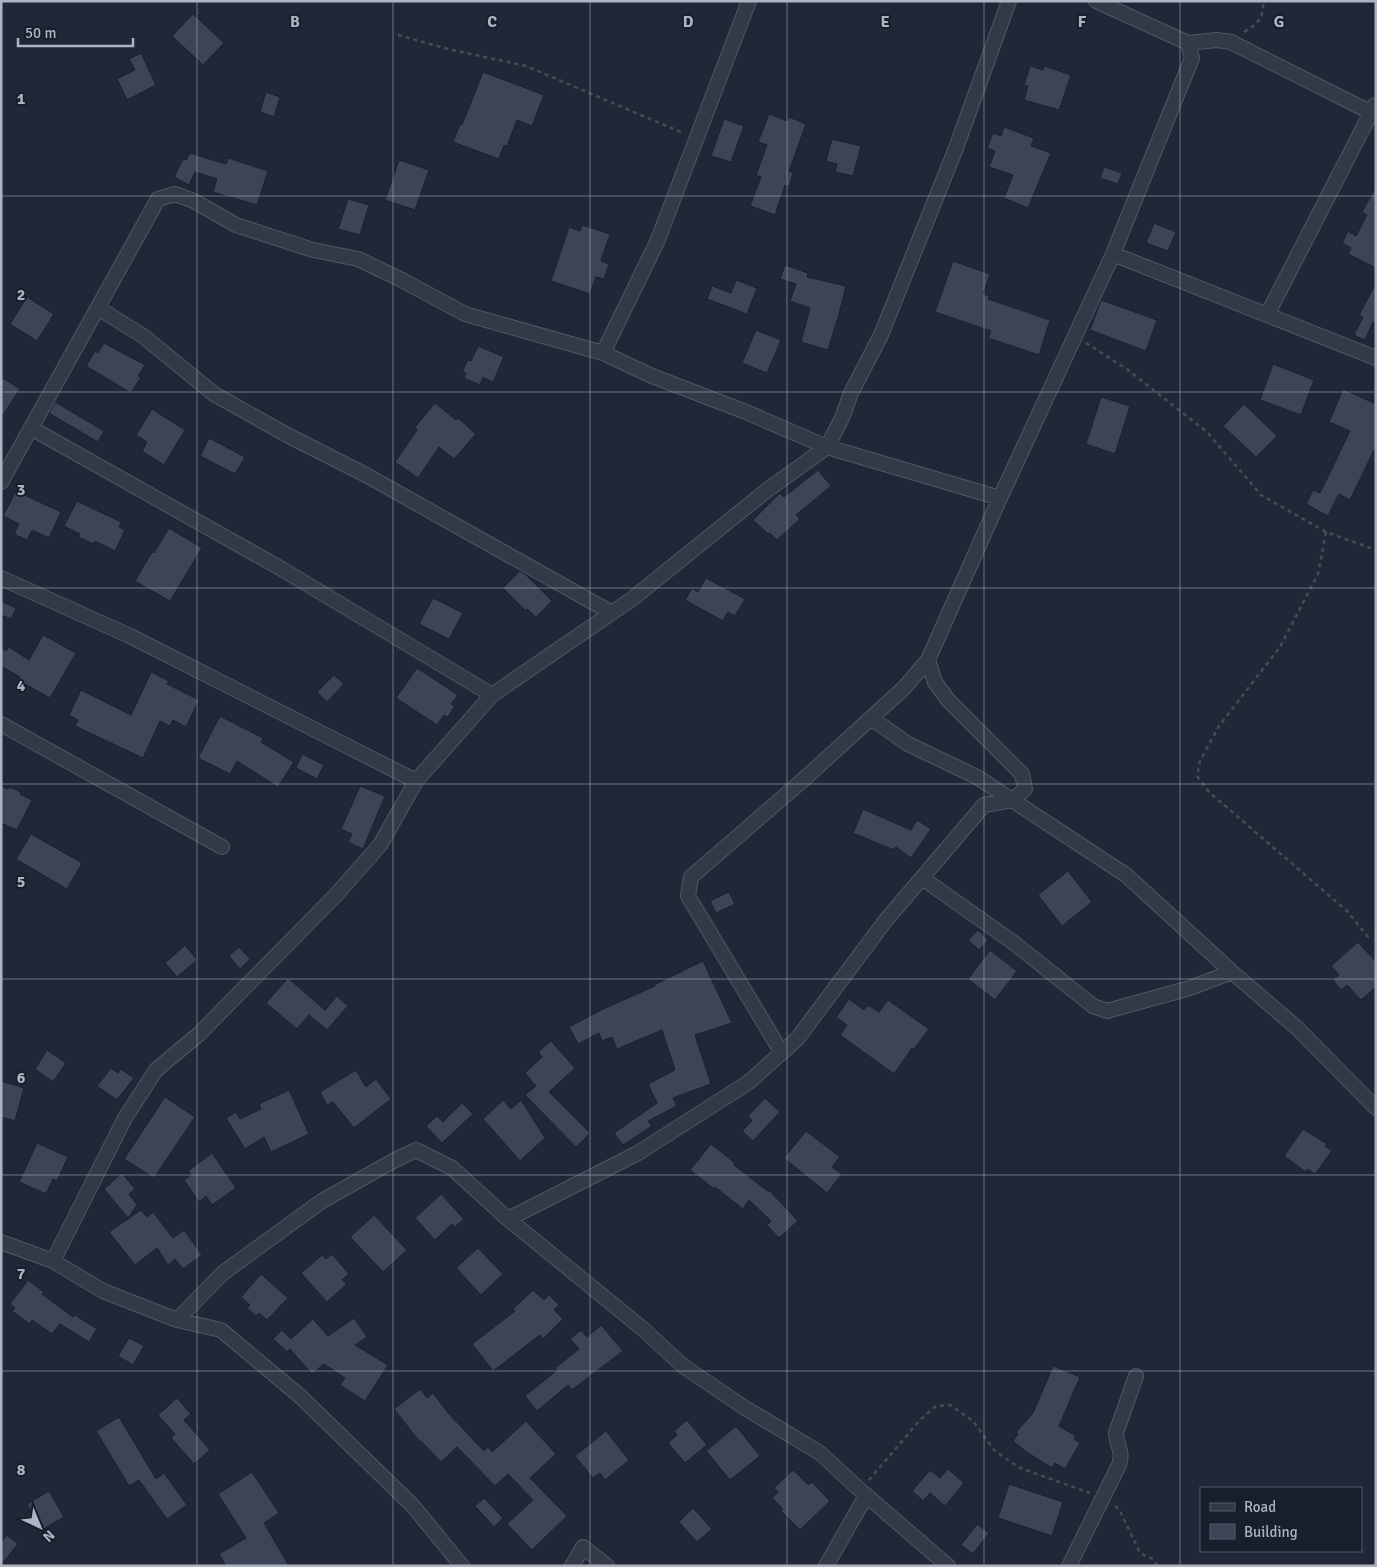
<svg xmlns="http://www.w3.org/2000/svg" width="1377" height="1567" viewBox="0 0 1377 1567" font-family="Signika,sans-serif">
  <rect width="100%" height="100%" fill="#212737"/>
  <!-- building -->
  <path fill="#3d4457" stroke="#1b202e" d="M193,14l31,29 -21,22 -31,-29z
    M141,53l15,32 -29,15 -10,-21 18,-9 -6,-11z
    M1030,66l13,4 1,-4 27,9 -12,35 -35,-10 4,-14 -4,-1z
    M483,72l61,23 -12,31 -15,-6 -10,26 -3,-1 -5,14 -46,-17 7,-18 2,1z
    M266,92l14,5 -6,20 -14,-5z
    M769,114l18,7 2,-4 17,7 -17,47 4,2 -4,14 -4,-2 -10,30 -25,-9 11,-29 -5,-2 11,-30 -9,-3z
    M724,119l20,7 -13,36 -20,-6z
    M1004,127l30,11 -3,8 20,7 -23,55 -24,-10 9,-23 -24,-8 6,-16 -8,-3 6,-15 8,3z
    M832,139l29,7 -8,30 -18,-4 2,-8 -11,-3z
    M190,153l36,11 2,-6 40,13 -11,34 -44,-13 4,-13 -22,-7 -6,13 -15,-8 9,-18 3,1z
    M399,160l30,10 -14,40 -30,-10z
    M1104,167l18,6 -4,11 -18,-6z
    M1376,187v81l-28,-14 3,-6 -9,-5 6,-12 8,5 11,-21 -5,-3z
    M348,199l21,6 -9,30 -22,-6z
    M1154,223l22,9 -8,19 -22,-8z
    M582,225l28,9 -9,27 8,3 -5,15 -8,-2 -6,17 -39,-13 18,-54 11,4z
    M953,261l37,13 -7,20 6,2 -1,3 62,21 -11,35 -51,-17 3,-7 -56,-19z
    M785,265l23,8 -1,4 39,9 -7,28 -11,36 -27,-8 9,-34 -20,-7 6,-17 -16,-5z
    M736,280l21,8 -10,26 -40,-15 5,-13 19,7z
    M1376,283v41l-3,-2 -8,18 -11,-5 9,-18 -4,-2z
    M27,297l27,17 -17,27 -27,-17z
    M1101,300l56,20 -11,31 -56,-21z
    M756,330l25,10 -14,33 -25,-10z
    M104,343l41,22 -7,11 3,1 -10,16 -45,-27 9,-15 3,2z
    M478,346l26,11 -11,25 -10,-5 -3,8 -16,-7 2,-5 -4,-2 6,-11 3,1z
    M1273,364l41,16 -13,35 -41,-15z
    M1,377l19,12 -19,29z
    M1343,389l33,15v42l-26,54 -11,-6 -11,22 -22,-12 7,-14 7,3 30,-62 -21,-9z
    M1101,397l29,9 -15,48 -29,-10z
    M55,402l49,29 -6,11 -49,-29z
    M435,403l21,17 2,-2 18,16 -22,25 -15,-12 -21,31 -23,-16 22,-32 -2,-3z
    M1244,404l33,32 -21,21 -33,-31z
    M152,409l33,21 -21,35 -22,-14 5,-9 -11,-7z
    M209,438l36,19 -10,17 -35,-18z
    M818,470l13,16 -35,29 4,4 -23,21 -7,-7 -2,1 -15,-14 27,-27 4,4z
    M16,491l45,21 -12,26 -17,-8 -5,10 -13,-6 5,-10 -16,-8z
    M77,501l44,21 -2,5 6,3 -10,21 -20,-10 -1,3 -16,-7 2,-3 -16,-8z
    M169,528l33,20 -32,53 -35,-20 17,-29 2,1z
    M520,571l6,4 26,26 -16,16 -9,-8 -1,2 -23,-23z
    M706,578l39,21 -10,17 -7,-4 -5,9 -38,-21 7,-12 6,4z
    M433,598l30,15 -14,26 -30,-15z
    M1,601l15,7 -5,11 -10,-4z
    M43,635l33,18 -26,45 -32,-18 2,-3 -19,-11v-18l5,3 3,-4 20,13z
    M417,668l41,27 -7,9 4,2 -7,11 -4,-2 -7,10 -41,-27z
    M151,672l18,9 -2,3 32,16 -13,27 -13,-7 -3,6 -10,-5 -17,37 -68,-32 3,-6 -9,-5 12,-25 50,25z
    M334,675l10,9 -17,18 -10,-10z
    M220,716l43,22 -2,4 33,20 -16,25 -41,-26 -7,13 -32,-16z
    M302,754l22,11 -7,14 -21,-11z
    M1,786l7,3 1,-2 12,5 -1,2 12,6 -15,30 -16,-7z
    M360,786l25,10 -22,53 -15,-7 4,-8 -11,-5z
    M863,809l48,21 6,-10 14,9 -20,29 -15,-11 -2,3 -41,-17z
    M31,834l51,29 -15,26 -51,-30z
    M1068,871l24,31 -30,24 -24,-31z
    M729,892l6,12 -19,9 -6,-12z
    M978,930l10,10 -9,10 -11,-10z
    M1358,942l18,20v25l-15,13 -14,-15 -6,5 -8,-10 6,-5 -8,-9z
    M185,945l12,15 -20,17 -12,-14z
    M239,947l11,12 -10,10 -11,-13z
    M990,950l27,21 -22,29 -27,-21z
    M703,961l29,62 -37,12 16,49 -38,14 4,8 -29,15 4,5 -29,19 -9,-12 43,-30 -9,-19 27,-14 -13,-40 -45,19 -5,-12 -10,4 -3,-8 -21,11 -9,-17 34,-18 52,-23 -1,-1z
    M288,978l37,32 12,-14 11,10 -21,24 -18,-15 -12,14 -31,-26z
    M849,999l15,11 4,-5 11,7 9,-12 41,29 -15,20 -2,-1 -18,26 -54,-39 7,-10 -11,-8z
    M551,1041l24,27 -26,24 41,41 -14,14 -51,-52 11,-9 -11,-13 17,-16 -4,-5z
    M47,1050l19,13 -13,19 -18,-13z
    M111,1068l7,5 3,-4 13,9 -17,22 -20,-14z
    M356,1070l10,17 10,-8 15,20 -37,29 -21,-26 -6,3 -7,-13z
    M1,1081l23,7 -9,33 -14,-4z
    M289,1090l20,44 -38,18 -7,-15 -19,12 -19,-31 10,-6 4,7 21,-10 -2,-5z
    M165,1097l30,20 -41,61 -30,-19z
    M765,1098l15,14 -27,29 -11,-10 10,-10 -4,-5z
    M503,1100l8,9 10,-9 24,38 -25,23 -37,-42z
    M462,1103l11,11 -31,29 -16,-17 11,-10 6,6z
    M1303,1129l24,15 -2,2 7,5 -17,23 -7,-5 -2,3 -22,-16z
    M806,1131l34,26 -8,10 10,7 -15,19 -43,-35z
    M37,1143l31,14 -11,24 -4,-2 -7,15 -27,-12z
    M711,1144l24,19 -1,2 35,27 1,-1 28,30 -19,17 -12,-13 4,-4 -22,-21 -6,9 -28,-22 -1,2 -24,-19z
    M212,1153l24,35 -24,17 -6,-9 -7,6 -15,-22 7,-5 -3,-4z
    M122,1173l13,16 -6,5 8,11 -9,13 -24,-29z
    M441,1194l23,25 -9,8 -3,-3 -17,16 -20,-22z
    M141,1210l6,7 6,-5 20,26 11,-8 18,25 -19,14 -8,-10 -7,6 -11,-17 -22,17 -26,-33z
    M374,1215l33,35 -24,22 -33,-35z
    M478,1248l25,26 -22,21 -25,-27z
    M332,1254l17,20 -7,6 5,4 -20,18 -26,-29 21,-18 4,4z
    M261,1274l27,24 -21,22 -8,-7 -3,3 -9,-8 3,-3 -9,-8z
    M28,1280l16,12 -2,2 31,23 2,-2 22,14 -8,13 -29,-18 -8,10 -20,-14 -2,4 -18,-13 3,-3 -5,-4z
    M533,1290l11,10 5,-5 10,10 -5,5 9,9 -20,20 -3,-4 -47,36 -21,-27 43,-33 -2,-2z
    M354,1318l13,19 -12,8 33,20 -23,36 -25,-16 5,-7 -21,-14 -12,10 -22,-25 -3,3 -14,-13 9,-9 9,9 22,-20 15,17z
    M601,1325l22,26 -51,39 -4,-5 -31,26 -12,-15 32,-26 -2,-2 24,-19 -9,-10 11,-9 6,7z
    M129,1338l15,8 -11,19 -15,-9z
    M1053,1366l27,11 -21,49 17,10 -2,3 6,4 -15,26 -10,-6 -3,5 -27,-17 -12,-10 5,-7 -2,-2 17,-19z
    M420,1389l7,9 6,-5 16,21 35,37 4,-4 4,5 34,-31 30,33 -26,24 37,38 -35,34 -25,-26 26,-24 -25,-26 -13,12 -38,-39 -16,15 -20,-21 -1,1 -26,-33z
    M177,1398l14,16 -7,6 26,30 -16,14 -23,-26 4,-4 -17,-19z
    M119,1417l37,62 8,-6 23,32 -20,14 -28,-39 -10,6 -33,-55z
    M687,1420l20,25 -22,18 -17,-20 9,-8 -3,-4z
    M736,1426l24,30 -30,24 -24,-29z
    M606,1431l23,29 -24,20 -5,-7 -7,5 -18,-22z
    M948,1469l16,14 -19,23 -15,-13 -7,8 -11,-10 18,-21 10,8z
    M793,1470l15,15 4,-3 18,19 -30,29 -19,-19 2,-2 -11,-11 6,-6 -4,-4z
    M252,1472l27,41 -15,10 25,43h-63l-7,-12 27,-16 -28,-44z
    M1009,1484l54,18 -11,34 -54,-18z
    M49,1491l15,26 -22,13 -15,-26z
    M484,1498l19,20 -9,9 -19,-21z
    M693,1508l19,21 -15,13 -18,-20z
    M977,1524l12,9 -16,21 -12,-9z
    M7,1535l11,9 -17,21v-23z"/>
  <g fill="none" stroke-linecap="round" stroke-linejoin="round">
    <!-- minor casing -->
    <g stroke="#515665" stroke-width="16">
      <path id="minor" d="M1096,1l92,42 29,-3 14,2 145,73
        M1113,254l263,104
        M98,308l45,28 71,58 73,41 79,40 246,138
        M1267,315l108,-210
        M603,353l54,-111 92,-241
        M31,428l249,140 212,127
        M1,482l157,-283 17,-5 19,7 42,24 77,25 45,9 44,21 63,34 138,39 49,23 94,36 81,35 173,51
        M1,578l129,58 286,145
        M871,718l37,26 69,33 149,98 106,97 65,56 79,80
        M1,724l221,123
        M922,878l92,65 79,63 14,5 83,-23 42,-16
        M782,1053l-94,-157 3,-19 112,-97 101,-92 24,-28
        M508,1219l130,-66 111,-71 48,-43 89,-119 98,-115 29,-5 12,-11 -3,-15 -74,-74 -13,-18 -7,-22 72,-162 113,-244 79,-196 -4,-15
        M1,1242l52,19 50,30 74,29 44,10 80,67 112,109 49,60
        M53,1261l72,-143 31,-48 43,-36 136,-138 45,-51 36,-64 76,-86 140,-96 134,-108 61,-44 15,-29 9,-25 30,-58 75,-187 53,-147
        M177,1320l46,-47 99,-72 73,-41 21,-10 36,18 56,51 135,110 40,37 62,42 75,45 40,37 88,76
        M572,1566l11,-19 24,19
        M826,1566l40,-70
        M1069,1566l50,-101c5,-15 -3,-19 -3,-32l20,-57"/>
    </g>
    <!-- path -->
    <path stroke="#404f55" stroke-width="2.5" stroke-dasharray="4 4" stroke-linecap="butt" d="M1244,32c14,-9 20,-13 19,-31
      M398,35l50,14 78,17 157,67
      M1086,343l42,27 79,62 54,63 65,37 50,18
      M1326,532l-8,42 -38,73 -61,79 -19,35 -3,15 12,16 138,119 22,27
      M869,1480l51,-60 16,-14 14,-1 23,16 22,30 25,17 70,25
      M1115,1506l4,3 21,44 13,6 4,7"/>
    <!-- minor -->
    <use href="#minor" stroke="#343948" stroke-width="14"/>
  </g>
  <!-- grid -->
  <path fill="none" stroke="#aeb3c4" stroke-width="1" stroke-opacity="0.55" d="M197,1v1565M393,1v1565M590,1v1565M787,1v1565M984,1v1565M1180,1v1565M1,196h1375M1,392h1375M1,588h1375M1,784h1375M1,979h1375M1,1175h1375M1,1371h1375"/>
  <g font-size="16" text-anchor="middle" font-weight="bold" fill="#aeb3c4" stroke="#191e2c" stroke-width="4" stroke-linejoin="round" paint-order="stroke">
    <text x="295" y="27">B</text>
    <text x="492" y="27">C</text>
    <text x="688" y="27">D</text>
    <text x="885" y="27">E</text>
    <text x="1082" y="27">F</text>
    <text x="1279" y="27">G</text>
    <text x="21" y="104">1</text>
    <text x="21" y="300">2</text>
    <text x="21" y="495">3</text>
    <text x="21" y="691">4</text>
    <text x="21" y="887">5</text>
    <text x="21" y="1083">6</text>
    <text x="21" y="1279">7</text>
    <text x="21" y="1475">8</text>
  </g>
  <!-- border -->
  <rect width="1377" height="1567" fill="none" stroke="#aeb3c4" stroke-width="5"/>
  <!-- legend -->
  <rect x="1200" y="1487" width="162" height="65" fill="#191e2c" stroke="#555a69"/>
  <rect x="1210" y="1503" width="25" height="8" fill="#343948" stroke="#555a69"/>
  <text x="1244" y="1512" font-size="15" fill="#aeb3c4">Road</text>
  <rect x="1210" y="1524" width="25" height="15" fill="#3d4457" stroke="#555a69"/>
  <text x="1244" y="1537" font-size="15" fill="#aeb3c4">Building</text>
  <!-- north arrow -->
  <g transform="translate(40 1527) rotate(136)" stroke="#191e2c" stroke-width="4" paint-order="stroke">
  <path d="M0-4L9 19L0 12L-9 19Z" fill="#aeb3c4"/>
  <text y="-8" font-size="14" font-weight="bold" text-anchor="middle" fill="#aeb3c4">N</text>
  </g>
  <!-- scale -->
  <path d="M18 38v8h115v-8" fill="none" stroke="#aeb3c4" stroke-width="2.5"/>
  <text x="25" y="38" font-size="15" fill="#aeb3c4" stroke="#191e2c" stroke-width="4" paint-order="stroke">50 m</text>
</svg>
